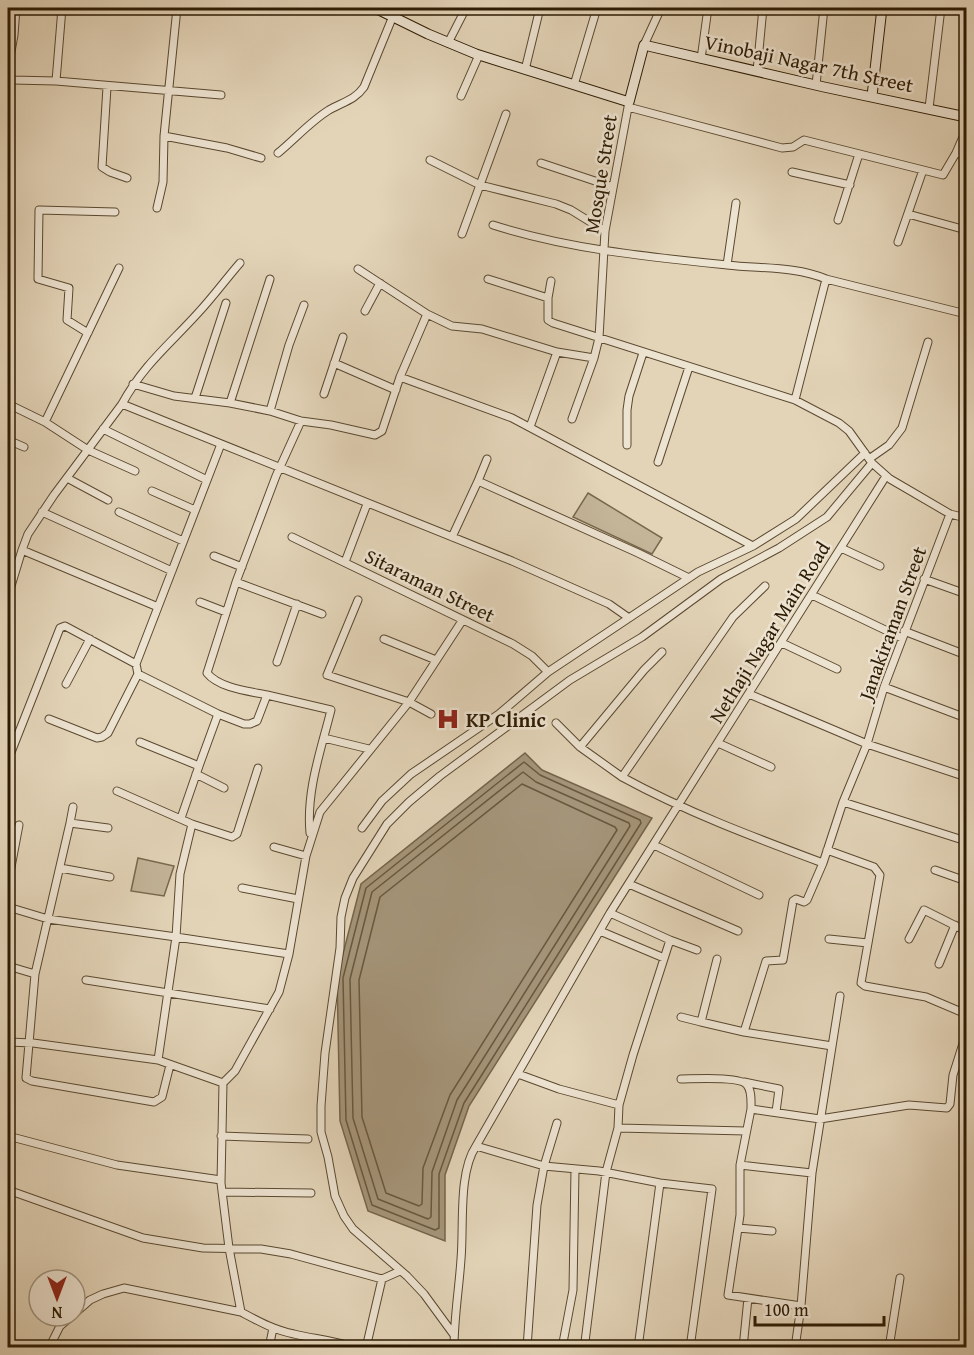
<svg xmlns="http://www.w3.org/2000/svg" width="974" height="1355" viewBox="0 0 974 1355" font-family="'Gentium Book Plus',serif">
  <rect width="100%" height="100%" fill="#e3d4b8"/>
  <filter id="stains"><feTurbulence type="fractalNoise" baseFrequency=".00333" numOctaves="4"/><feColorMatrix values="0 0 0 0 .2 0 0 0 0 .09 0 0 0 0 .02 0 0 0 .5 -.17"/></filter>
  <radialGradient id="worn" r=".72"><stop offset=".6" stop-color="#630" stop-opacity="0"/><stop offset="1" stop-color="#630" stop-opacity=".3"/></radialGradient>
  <!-- green -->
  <path fill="#c4b599" stroke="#78684e" stroke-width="1.5" d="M588,493l74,45 -10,16 -79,-37z
    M138,858l36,8 -10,30 -33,-5z"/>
  <!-- water -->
  <path fill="#a5957a" stroke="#75644a" stroke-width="1.5" d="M525,753l17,17 110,48 -183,288 -24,69v66l-77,-30 -28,-90 -3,-144 24,-93z"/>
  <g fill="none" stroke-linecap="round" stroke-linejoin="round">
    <!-- shore -->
    <path stroke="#68583e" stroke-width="1.5" d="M524,762l16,13 100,45 1,3 -177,280 -25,71v54l-4,2 -63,-25 -26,-85 -3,-142 23,-90z
      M523,772l13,10 93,41 1,3 -173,274 -25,72 -1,45 -3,2 -50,-20 -25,-81 -3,-139 22,-87z
      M522,784l93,43 2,3 -167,265 -27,73 -1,36 -3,2 -33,-13 -24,-76 -3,-137 21,-83z"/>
    <!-- street casing -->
    <g stroke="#5a4930" stroke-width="9">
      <path id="street" d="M448,43l18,-35
        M644,45l17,-37
        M701,59l7,-51
        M8,68l6,-33 2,-27
        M525,70l15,-62
        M757,71l6,-63
        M8,78l4,2 44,1 165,14
        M56,81l6,-73
        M574,85l23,-77
        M816,85l8,-77
        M107,87l-5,80 8,5 17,6
        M461,96l18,-41
        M628,107l154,41 11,-1 11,-7 139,35 13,-22
        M929,108l12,-100
        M966,130l-10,23 10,2
        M164,136l63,12 34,10
        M278,153c17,-14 33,-32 51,-43 14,-8 26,-10 35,-23l29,-71
        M430,160l50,25 76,19 15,6 34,21
        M541,163l72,24
        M792,172l58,13
        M157,208l6,-26 1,-46 13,-128
        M908,214l58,16
        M838,220l21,-66
        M493,225c75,24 156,32 234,40 33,4 68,1 99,14l-31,121
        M462,234l44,-120
        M898,242l25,-72
        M727,265l9,-62
        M358,269l69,45 -27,63 112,41 241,128
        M488,279l60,19v22l5,3 242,77 44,23 10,8 23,32 18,16 60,35 16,4
        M826,279l140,35
        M548,298l3,-17
        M365,311l15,-28
        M427,314l25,12 30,3 75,23
        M88,333l-21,-13 2,-32 -31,-9 1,-69 76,2
        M334,363l62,27
        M133,384l41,12 56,7 40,-124
        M324,394l19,-57
        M195,398l31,-95
        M230,403l40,8 19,-66 15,-40
        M8,404l37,18 74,-154
        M122,404c22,-40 47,-59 76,-91 15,-16 28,-34 42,-50
        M270,411l31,10 30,4 44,10 7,-4 18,-54
        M572,419l22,-61
        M45,422l43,28 47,21
        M530,427l27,-75 37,6 5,-20 6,-107 24,-129
        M103,429l104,51
        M8,440l16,7
        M221,444l-63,163 -136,-57 6,-16 26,-39 68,-91 390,157 97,43 20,14
        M627,445v-35l2,-14 14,-43
        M869,459l20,-14 13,-17 26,-86
        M658,462l31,-95
        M67,478l41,22
        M478,481l9,-22
        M8,484l2,1
        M152,491l43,19
        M42,512l130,59
        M119,512l64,29
        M292,537l221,107 19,12 16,16
        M452,537l26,-56 160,72 51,25
        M841,548l39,18
        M214,556l28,11
        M345,562l22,-58
        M924,579l42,15
        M236,582l40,-106 25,-55
        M765,586l-32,31 -111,160c64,35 134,61 201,86
        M812,595l90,43
        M8,596l14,-46
        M358,600l-31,75 82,27 22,12
        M200,602l26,10
        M904,631l62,24
        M384,639l52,21
        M782,643l55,26
        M277,662l20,-58
        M136,664l2,10 80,40 26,10h6l7,-3 10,-26 64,15c-10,40 -25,81 -21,123
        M66,684l24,-45
        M884,687l82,31
        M749,694l118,50 99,33
        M267,695c-19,-4 -48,-7 -60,-22l29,-91 86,32
        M49,719l48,19 5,-1 6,-4 30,-59
        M556,723l24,24
        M324,738l45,11
        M140,742l59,24 19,-52
        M718,743l53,24
        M8,760l52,-132 5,-2 71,38 22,-57
        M196,774l28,14
        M622,777l-42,-30 64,-77 18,-18
        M843,802l123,39
        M181,818l18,-52
        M70,823l3,-16
        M192,824l40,13 5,-3 21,-66
        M108,828l-38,-5 -35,151 -9,104 6,3 122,21 8,-5 8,-32
        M362,828l20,-27 29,-27 88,-60 49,-42 150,-100 55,-26 43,-27 69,-66
        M654,845l105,50
        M274,847l32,9
        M827,850l47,17 6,8 -19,108 4,3 61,11 40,17
        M60,868l50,9
        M935,870l31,11
        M8,883l11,-58
        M629,884l109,47
        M242,888l56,11
        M8,907l40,12 128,18 4,-63 12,-50 -75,-33
        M600,931l64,27
        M829,939l39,4
        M909,939l15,-29 42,21
        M670,940l27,10
        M939,964l16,-39
        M8,966l27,8
        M86,980l184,29
        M681,1017l20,5 16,-63
        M701,1022l43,10
        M8,1042l25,1 125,17 65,23 -2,100 8,65 12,64c17,9 33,18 53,22 20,5 41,6 61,14
        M832,1046l-88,-14 22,-71 17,-1 10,-59 3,-2 8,3 3,-2 16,-37 20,-61 24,-58 17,-57 66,-173
        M158,1060l18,-123 113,17
        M518,1074l41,15 60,16
        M681,1079c12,0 60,-3 66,6 5,6 4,17 4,24
        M744,1082l35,7 -3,23
        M223,1083l12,-12 44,-79 10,-38 17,-98 14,-44 89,-110 53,-81
        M618,1128l128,3
        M8,1136l109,29 104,15
        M221,1136l87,3
        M740,1165v50l-12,80 73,11
        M812,1173l-72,-8 11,-56 69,10 89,-14 38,3 3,-4 3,-29 13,-41
        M8,1190l135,48 60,10 58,1 30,5 91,25 -16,69
        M222,1192l89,1
        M738,1228l34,3
        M382,1279l18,-8
        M75,1313l15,-13 13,-6 21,-6 117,24
        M454,1335l-30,-41 -17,-18 -54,-47 -9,-13 -9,-20 -7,-39 -7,-25v-26l4,-53 15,-105 1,-31 4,-19 8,-20 34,-54 22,-22 31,-26 130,-96 72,-43 79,-58 58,-31 48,-31 45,-54
        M8,1340l8,8
        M585,1342l21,-170 12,-44 1,-23 14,-50 37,-115 -60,-27
        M49,1348l11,-22 12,-10
        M269,1348l4,-20
        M454,1348c0,-30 5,-59 7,-89 3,-33 -3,-86 15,-113
        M527,1348l10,-143 7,-39 13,-43
        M562,1348l11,-58 2,-121
        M638,1348l22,-165
        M690,1348l22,-159 -52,-6 -61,-12 -55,-5 -68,-20 134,-233 276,-437
        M743,1348l5,-50
        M795,1348l6,-42 11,-133 28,-177
        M889,1348l11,-70"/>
    </g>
    <!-- secondary casing -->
    <g stroke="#2c1b03" stroke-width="11">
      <path id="secondary" d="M375,8l53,26 48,20 153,48 15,-57 180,42 142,30
        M872,96l10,-88"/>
    </g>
    <!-- street -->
    <use href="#street" stroke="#ede3d1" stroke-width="7"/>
    <!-- secondary -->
    <use href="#secondary" stroke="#ede3d1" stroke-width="9"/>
  </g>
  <!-- icons -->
  <defs>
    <g id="hospital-bare" transform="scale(1.8)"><path d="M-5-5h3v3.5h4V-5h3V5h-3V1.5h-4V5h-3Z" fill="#8f2418" stroke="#ede3d1" stroke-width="2.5" paint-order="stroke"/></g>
  </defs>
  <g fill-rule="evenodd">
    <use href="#hospital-bare" x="448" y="719"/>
  </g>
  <g text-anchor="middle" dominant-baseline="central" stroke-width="5" stroke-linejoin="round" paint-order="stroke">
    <!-- street labels -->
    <g font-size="20" fill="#2c1b03" stroke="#ede3d1">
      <text transform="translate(809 63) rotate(12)">Vinobaji Nagar 7th Street</text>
      <text transform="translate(600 174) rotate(-81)">Mosque Street</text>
      <text transform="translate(430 585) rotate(26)">Sitaraman Street</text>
      <text transform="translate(892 623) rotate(-70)">Janakiraman Street</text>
      <text transform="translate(769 632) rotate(-58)">Nethaji Nagar Main Road</text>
    </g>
    <!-- poi labels -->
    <g font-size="20" font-weight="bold" fill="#2c1b03" stroke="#ede3d1" text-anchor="start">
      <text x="466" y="719">KP Clinic</text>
    </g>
  </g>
  <!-- margin -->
  <rect width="974" height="1355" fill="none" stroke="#e3d4b8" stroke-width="30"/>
  <rect x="9" y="9" width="956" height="1337" fill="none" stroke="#2c1b03" stroke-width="3"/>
  <rect x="15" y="15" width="944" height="1325" fill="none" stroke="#2c1b03" stroke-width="1.5"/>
  <!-- north arrow -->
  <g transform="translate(57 1298) rotate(180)"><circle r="28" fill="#ede3d1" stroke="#a0937f" stroke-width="1.5"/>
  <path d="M0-4.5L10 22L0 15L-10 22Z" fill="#8f2418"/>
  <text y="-9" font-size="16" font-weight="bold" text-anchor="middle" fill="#2c1b03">N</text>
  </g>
  <!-- scale -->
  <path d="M755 1316v9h129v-9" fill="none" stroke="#2c1b03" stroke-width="3"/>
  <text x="764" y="1316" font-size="18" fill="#2c1b03" stroke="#ede3d1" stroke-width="4.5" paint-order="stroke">100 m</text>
  <rect width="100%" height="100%" filter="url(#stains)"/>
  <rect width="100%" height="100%" fill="url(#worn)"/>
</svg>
